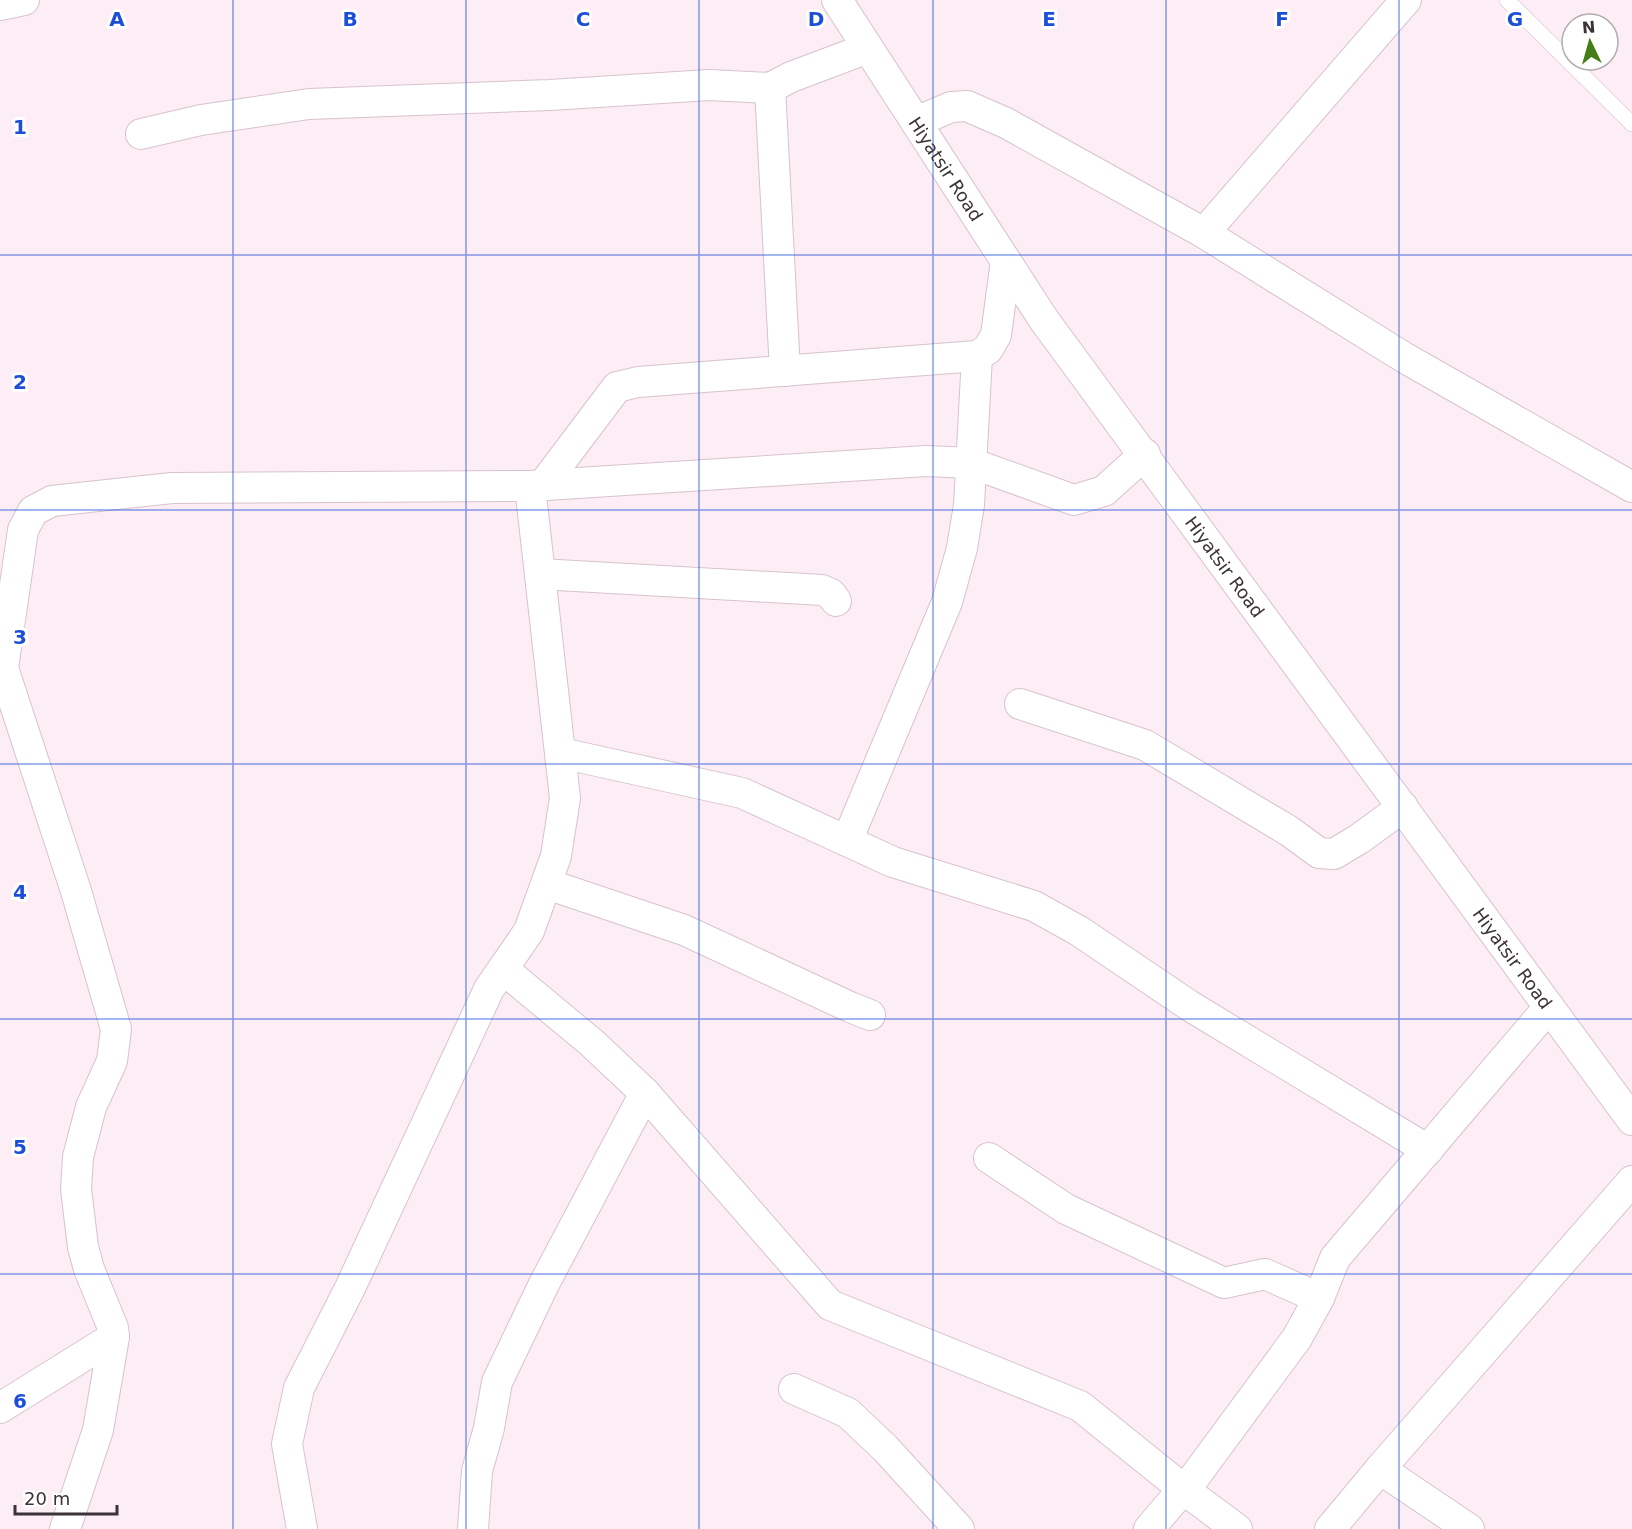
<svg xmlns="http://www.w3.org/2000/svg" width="1632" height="1529" viewBox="0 0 1632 1529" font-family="'DejaVu Sans',sans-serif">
  <rect width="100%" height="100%" fill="#fdedf5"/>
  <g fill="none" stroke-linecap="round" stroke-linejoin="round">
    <!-- service casing -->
    <g stroke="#d7c3cd" stroke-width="16">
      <path id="service" d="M1507,0l125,124"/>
    </g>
    <!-- minor casing -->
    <g stroke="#d7c3cd" stroke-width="32">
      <g id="minor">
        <path id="s1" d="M837,0l207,320 588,800"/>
        <path d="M0,5l24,-5"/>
        <path d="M770,88l15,283"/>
        <path d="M916,122l35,-15 16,-1 39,17 198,110 201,125 227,129"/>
        <path d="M141,134l60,-14 108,-16 241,-9 159,-10 61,3 21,-11 77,-29"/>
        <path d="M1204,233l202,-233"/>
        <path d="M543,485l74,-98 21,-5 339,-26 11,-7 8,-14 10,-74"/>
        <path d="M540,574l282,16 9,4 5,7"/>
        <path d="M0,664l3,4 73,223 40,138 -4,32 -21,46 -13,50 -2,32 7,58 6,22 24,59 1,9 -16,93 -33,99"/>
        <path d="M3,668l20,-138 10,-19 19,-10 120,-13 358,-2 396,-25 45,2 103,37 30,-9 41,-37"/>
        <path d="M1020,704l125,41 144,86 30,22 15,1 25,-15 44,-32"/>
        <path d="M561,753l181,40 151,69 141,44 45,25 111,75 238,144"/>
        <path d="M847,841l100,-239 15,-54 7,-43 8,-149"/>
        <path d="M547,884l137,46 166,77 20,8"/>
        <path d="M503,969l89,74 53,50 185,212 250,101 103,83 54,40"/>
        <path d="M989,1158l77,51 158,74 41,-9 54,24"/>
        <path d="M794,1389l54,24 37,35 74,81"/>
        <path d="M0,1408l114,-71"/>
        <path d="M1380,1469l89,60"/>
        <path d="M1185,1490l112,-152 22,-40 16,-40 214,-251"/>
        <path d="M302,1529l-15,-85 12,-56 51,-100 139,-299 40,-58 27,-75 9,-58 -35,-312"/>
        <path d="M473,1529l4,-58 12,-43 8,-46 47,-98 101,-191"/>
        <path d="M1149,1529l34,-40"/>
        <path d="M1330,1529l50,-60 252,-288"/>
      </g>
    </g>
    <!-- service -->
    <use href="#service" stroke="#fff" stroke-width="15"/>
    <!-- minor -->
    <use href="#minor" stroke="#fff" stroke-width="30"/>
  </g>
  <!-- grid -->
  <path fill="none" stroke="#1d4ed8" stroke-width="1.5" stroke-opacity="0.55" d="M233,0v1529M466,0v1529M699,0v1529M933,0v1529M1166,0v1529M1399,0v1529M0,255h1632M0,510h1632M0,764h1632M0,1019h1632M0,1274h1632"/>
  <g text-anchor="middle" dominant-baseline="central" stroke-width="6" stroke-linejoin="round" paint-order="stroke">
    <!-- street labels -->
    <g font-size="18" fill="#3b3337" stroke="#fff">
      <text stroke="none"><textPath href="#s1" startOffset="201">Hiyatsir Road</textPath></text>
      <text stroke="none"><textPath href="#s1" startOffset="687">Hiyatsir Road</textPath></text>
      <text stroke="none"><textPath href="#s1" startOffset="1173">Hiyatsir Road</textPath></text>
    </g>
  </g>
  <g font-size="20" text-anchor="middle" font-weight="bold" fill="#1d4ed8" stroke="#fff" stroke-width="6" stroke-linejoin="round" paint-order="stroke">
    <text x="117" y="26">A</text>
    <text x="350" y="26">B</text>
    <text x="583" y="26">C</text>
    <text x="816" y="26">D</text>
    <text x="1049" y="26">E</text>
    <text x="1282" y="26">F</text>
    <text x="1515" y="26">G</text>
    <text x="20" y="134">1</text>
    <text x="20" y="389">2</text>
    <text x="20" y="644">3</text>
    <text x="20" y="899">4</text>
    <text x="20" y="1154">5</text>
    <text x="20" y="1408">6</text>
  </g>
  <!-- north arrow -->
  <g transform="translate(1590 42) rotate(355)"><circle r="28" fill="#ffffff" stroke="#b1adaf" stroke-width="1.5"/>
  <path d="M0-4.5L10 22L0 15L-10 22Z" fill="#447d15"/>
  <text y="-9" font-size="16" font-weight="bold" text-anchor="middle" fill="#3b3337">N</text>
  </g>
  <!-- scale -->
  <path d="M15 1505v9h102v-9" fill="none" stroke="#3b3337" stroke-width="3"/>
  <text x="24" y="1505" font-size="18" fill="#3b3337" stroke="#ffffff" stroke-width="4.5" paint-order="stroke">20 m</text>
</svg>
